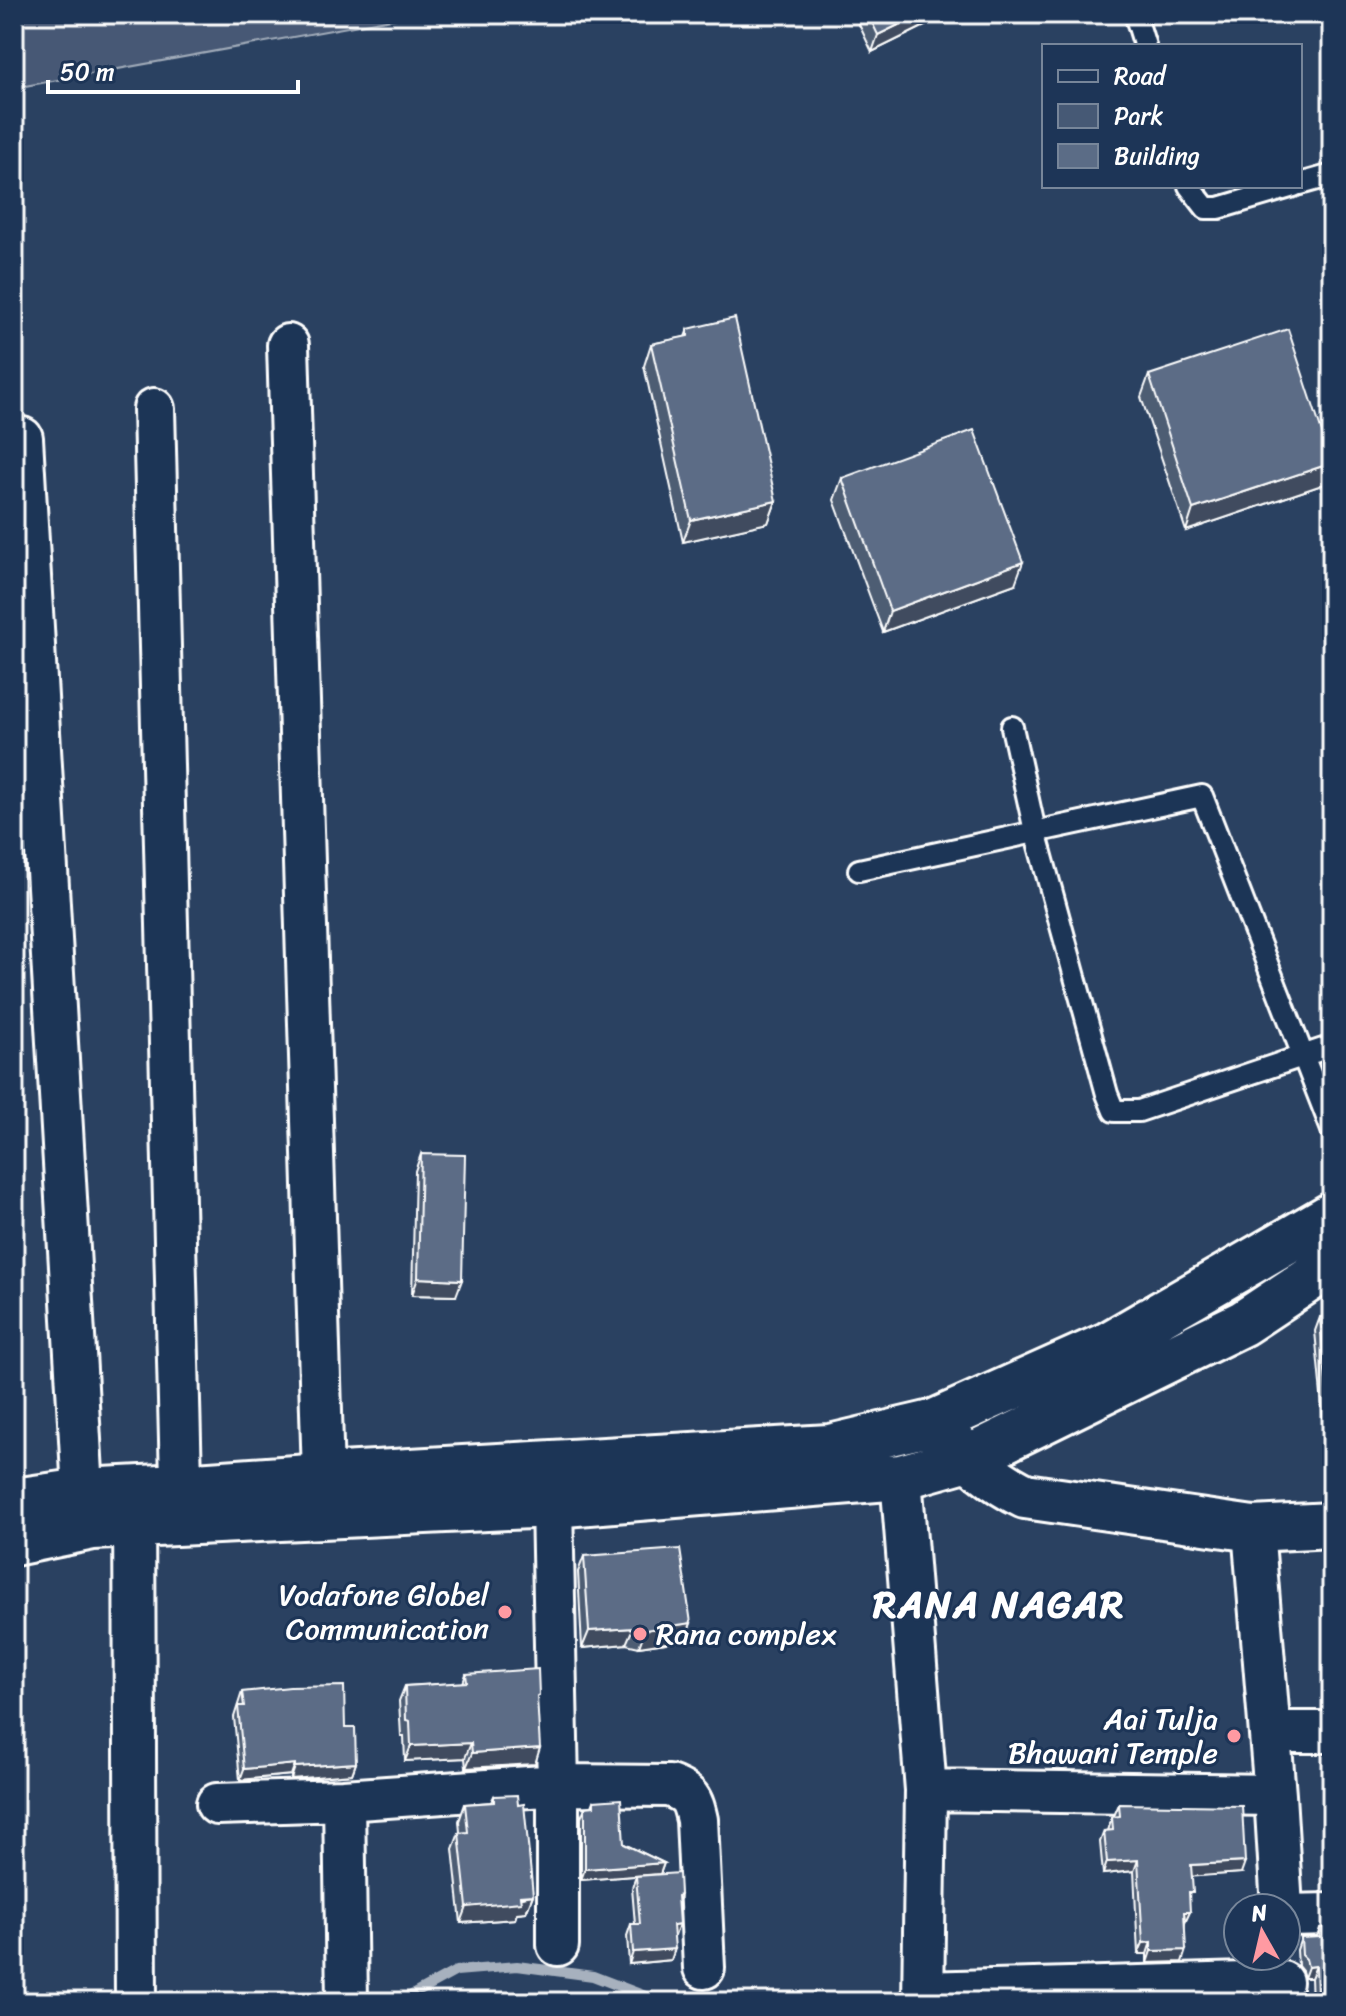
<svg xmlns="http://www.w3.org/2000/svg" width="1346" height="2016" viewBox="0 0 1346 2016" font-family="Sriracha,sans-serif">
  <rect width="100%" height="100%" fill="#2a4161"/>
  <filter id="ink" filterUnits="userSpaceOnUse"><feTurbulence type="fractalNoise" baseFrequency=".0125" numOctaves="2"/><feDisplacementMap in="SourceGraphic" scale="16" xChannelSelector="R" yChannelSelector="G"/><feConvolveMatrix kernelMatrix="1 2 1 2 8 2 1 2 1" color-interpolation-filters="sRGB"/></filter>
  <g filter="url(#ink)">
    <!-- green -->
    <path fill="#465975" stroke="#a2acba" stroke-width="2" d="M14,14h405l-405,74z"/>
    <g fill="none" stroke-linecap="round" stroke-linejoin="round">
      <!-- stream -->
      <path stroke="#a7b1be" stroke-width="10" d="M408,2002l4,-7 44,-24 61,-5 76,10 60,23 13,3"/>
      <!-- service casing -->
      <g stroke="#fff" stroke-width="26">
        <path id="service" d="M1135,14l10,32
          M1300,184l32,-9
          M1189,186l17,22h13l75,-22
          M1012,727l23,104 72,263 7,17h25l193,-65
          M859,870l343,-74 130,334"/>
      </g>
      <!-- minor casing -->
      <g stroke="#fff" stroke-width="46">
        <path id="minor" d="M288,345l35,1131
          M154,409l28,1110
          M22,438l61,1053
          M901,1477l25,313 -3,212
          M134,1494l2,508
          M552,1505l6,280v160
          M1253,1529l22,266 7,113
          M1270,1732h62
          M926,1790l349,5
          M217,1804l127,-4
          M1286,1915l46,-1
          M923,1992l359,-10
          M347,2002l-3,-202 214,-15 111,1c21,8 23,12 28,34l7,148"/>
      </g>
      <!-- tertiary casing -->
      <g stroke="#fff" stroke-width="50">
        <path id="tertiary" d="M932,1423c29,27 57,56 93,73l228,33 79,-4"/>
      </g>
      <!-- primary casing -->
      <g stroke="#fff" stroke-width="50">
        <path id="primary" d="M14,1501l69,-10 98,-5 142,-10 507,-29 102,-24 177,-79 223,-129
          M14,1543l79,-16 459,-22 349,-28 67,-19 275,-135 89,-59"/>
      </g>
      <!-- service -->
      <use href="#service" stroke="#1d3557" stroke-width="20"/>
      <!-- minor -->
      <use href="#minor" stroke="#1d3557" stroke-width="40"/>
      <!-- tertiary -->
      <use href="#tertiary" stroke="#1d3557" stroke-width="44"/>
      <!-- primary -->
      <use href="#primary" stroke="#1d3557" stroke-width="44"/>
    </g>
    <!-- wall -->
    <path fill="#4e5d73" stroke="#fff" stroke-width="2" d="M854,14h95l-77,38z
      M688,329l88,172 -8,22 -85,19 -39,-176 7,-22 34,-7z
      M1149,375l176,109 -139,47 -45,-134z
      M842,478l173,106 -132,48 -49,-132z
      M421,1154l35,142 -44,-1 3,-124z
      M1320,1317l12,109 -8,1 -9,-96z
      M584,1556l107,67 -6,17 -46,7 -13,-3 -44,4 -4,-76z
      M466,1674l71,25 -2,65 -69,4 -1,-10 -60,3 -1,-25h-3l-2,-35 6,-15 58,-3z
      M242,1692l103,36 11,35 -4,11 -61,5v-4l-51,5 -6,-63z
      M494,1796l39,99 -7,17 -9,1 -2,6 -54,4 -8,-74 6,-16 1,-1 -1,-11 6,-17 26,-2z
      M594,1801l30,43 40,19 -4,11 -79,6v-62l4,-11 7,-1z
      M1119,1804l122,69 -49,3 -7,47 -3,39 -35,1v-9h-9l-4,-83 -31,3 -3,-32 4,-11h4l4,-14 2,-1z
      M636,1876l44,19 -3,8 2,21 -5,11 -3,25 -42,4 -2,-28 4,-12h4l-3,-36z
      M1320,1928l12,74h-20l-1,-24h-7l-2,-7 -4,-5 -1,-16 4,-12 16,-1z"/>
    <!-- shaded-wall -->
    <path fill="#404c5e" stroke="#fff" stroke-width="2" d="M921,14h28l-77,38 6,-17z
      M1332,463l-7,21 -139,47 7,-22z
      M776,501l-8,22 -85,19 8,-22z
      M1023,562l-8,22 -132,48 7,-21z
      M418,1278l44,2 -6,16 -44,-1z
      M1329,1413h3v13l-8,1z
      M691,1623l-6,17 -46,7 6,-17z
      M633,1628l-7,16 -44,4 7,-17z
      M471,1743l-6,15 -60,3 6,-15z
      M540,1748l-5,16 -69,4 6,-15z
      M356,1763l-4,11 -61,5 4,-12z
      M295,1764l-4,11 -51,5 4,-11z
      M1138,1860l-4,11 -31,3 4,-12z
      M1245,1862l-4,11 -54,4 4,-12z
      M664,1863l-4,11 -79,6 4,-11z
      M533,1895l-7,17 -9,1 -2,6 -54,4 6,-16z
      M1184,1912h6l-5,11z
      M679,1924l-4,11 -6,1 4,-11z
      M1151,1942l-4,12h-9l5,-11z
      M675,1949l-4,11 -42,4 4,-12z
      M1186,1950l-4,12 -35,1 4,-12z
      M1316,1966l-5,12h-7l4,-11z
      M1332,1993v9h-18l3,-8z"/>
    <!-- building -->
    <path fill="#5b6c86" stroke="#fff" stroke-width="2" d="M868,14h53l-43,21z
      M735,318l41,183 -85,19 -40,-176 37,-8v-7z
      M1288,329l44,134 -139,46 -44,-134z
      M974,430l49,132 -133,49 -48,-133z
      M421,1154l44,1 -3,125 -44,-2z
      M1332,1316v97h-3l-9,-96z
      M680,1549l11,74 -46,7 -12,-2 -44,3 -5,-75z
      M538,1669l1,26 -2,1 3,52 -68,5 -1,-10 -60,3 -1,-25 -4,-1 -1,-34 62,-4 -1,-8z
      M344,1686l1,42h10l1,35 -61,4v-3l-51,5 -6,-63h6l-2,-14 48,-5z
      M517,1795l1,10 6,-1 9,91 -13,1 1,6 -54,5 -8,-74 9,-1 -3,-28 29,-2v-6z
      M621,1799l3,45 40,19 -79,6v-62l9,-1v-5z
      M1119,1804l123,2 3,56 -54,3 2,27h-4l1,20h-6l2,38 -35,1v-9l-8,1 -5,-83 -31,2 -3,-31 9,-1 -1,-13 8,-1z
      M679,1873l1,22 -3,1 2,28 -6,1 2,24 -42,3 -2,-28h9l-4,-48z
      M1332,1927v66l-15,1 -1,-28 -8,1 -2,-8 -4,-4 -1,-17 19,-1v-9z
      M1222,1995l1,7h-115v-3z"/>
  </g>
  <!-- markers -->
  <g fill="#ff9aa2" stroke="#1d3557" stroke-width="3">
    <circle cx="505" cy="1612" r="8"/>
    <circle cx="640" cy="1634" r="8"/>
    <circle cx="1234" cy="1736" r="8"/>
  </g>
  <g text-anchor="middle" dominant-baseline="central" stroke-width="6" stroke-linejoin="round" paint-order="stroke">
    <!-- poi labels -->
    <g font-size="30" fill="#fff" stroke="#1d3557" text-anchor="end">
      <text x="489" y="1595">Vodafone Globel<tspan x="489" dy="34">Communication</tspan></text>
      <text x="656" y="1634" text-anchor="start">Rana complex</text>
      <text x="1218" y="1719">Aai Tulja<tspan x="1218" dy="34">Bhawani Temple</tspan></text>
    </g>
    <!-- district labels -->
    <g font-size="38" font-weight="bold" letter-spacing="2" fill="#fff" stroke="#1d3557">
      <text x="999" y="1604">RANA NAGAR</text>
    </g>
  </g>
  <!-- margin -->
  <rect width="1346" height="2016" fill="none" stroke="#1d3557" stroke-width="48"/>
  <rect x="24" y="24" width="1298" height="1968" fill="none" stroke="#fff" stroke-width="3" filter="url(#ink)"/>
  <!-- legend -->
  <rect x="1042" y="44" width="260" height="144" fill="#1d3557" stroke="#77869a" stroke-width="2"/>
  <rect x="1058" y="70" width="40" height="12" fill="#1d3557" stroke="#77869a" stroke-width="2"/>
  <text x="1114" y="84" font-size="24" fill="#ffffff">Road</text>
  <rect x="1058" y="104" width="40" height="24" fill="#465975" stroke="#77869a" stroke-width="2"/>
  <text x="1114" y="124" font-size="24" fill="#ffffff">Park</text>
  <rect x="1058" y="144" width="40" height="24" fill="#5b6c86" stroke="#77869a" stroke-width="2"/>
  <text x="1114" y="164" font-size="24" fill="#ffffff">Building</text>
  <!-- north arrow -->
  <g transform="translate(1262 1932) rotate(352)"><circle r="38" fill="#1d3557" stroke="#77869a" stroke-width="2"/>
  <path d="M0-6L14 30L0 20L-14 30Z" fill="#ff9aa2"/>
  <text y="-12" font-size="22" font-weight="bold" text-anchor="middle" fill="#ffffff">N</text>
  </g>
  <!-- scale -->
  <path d="M48 80v12h250v-12" fill="none" stroke="#ffffff" stroke-width="4"/>
  <text x="60" y="80" font-size="24" fill="#ffffff" stroke="#1d3557" stroke-width="6" paint-order="stroke">50 m</text>
</svg>
